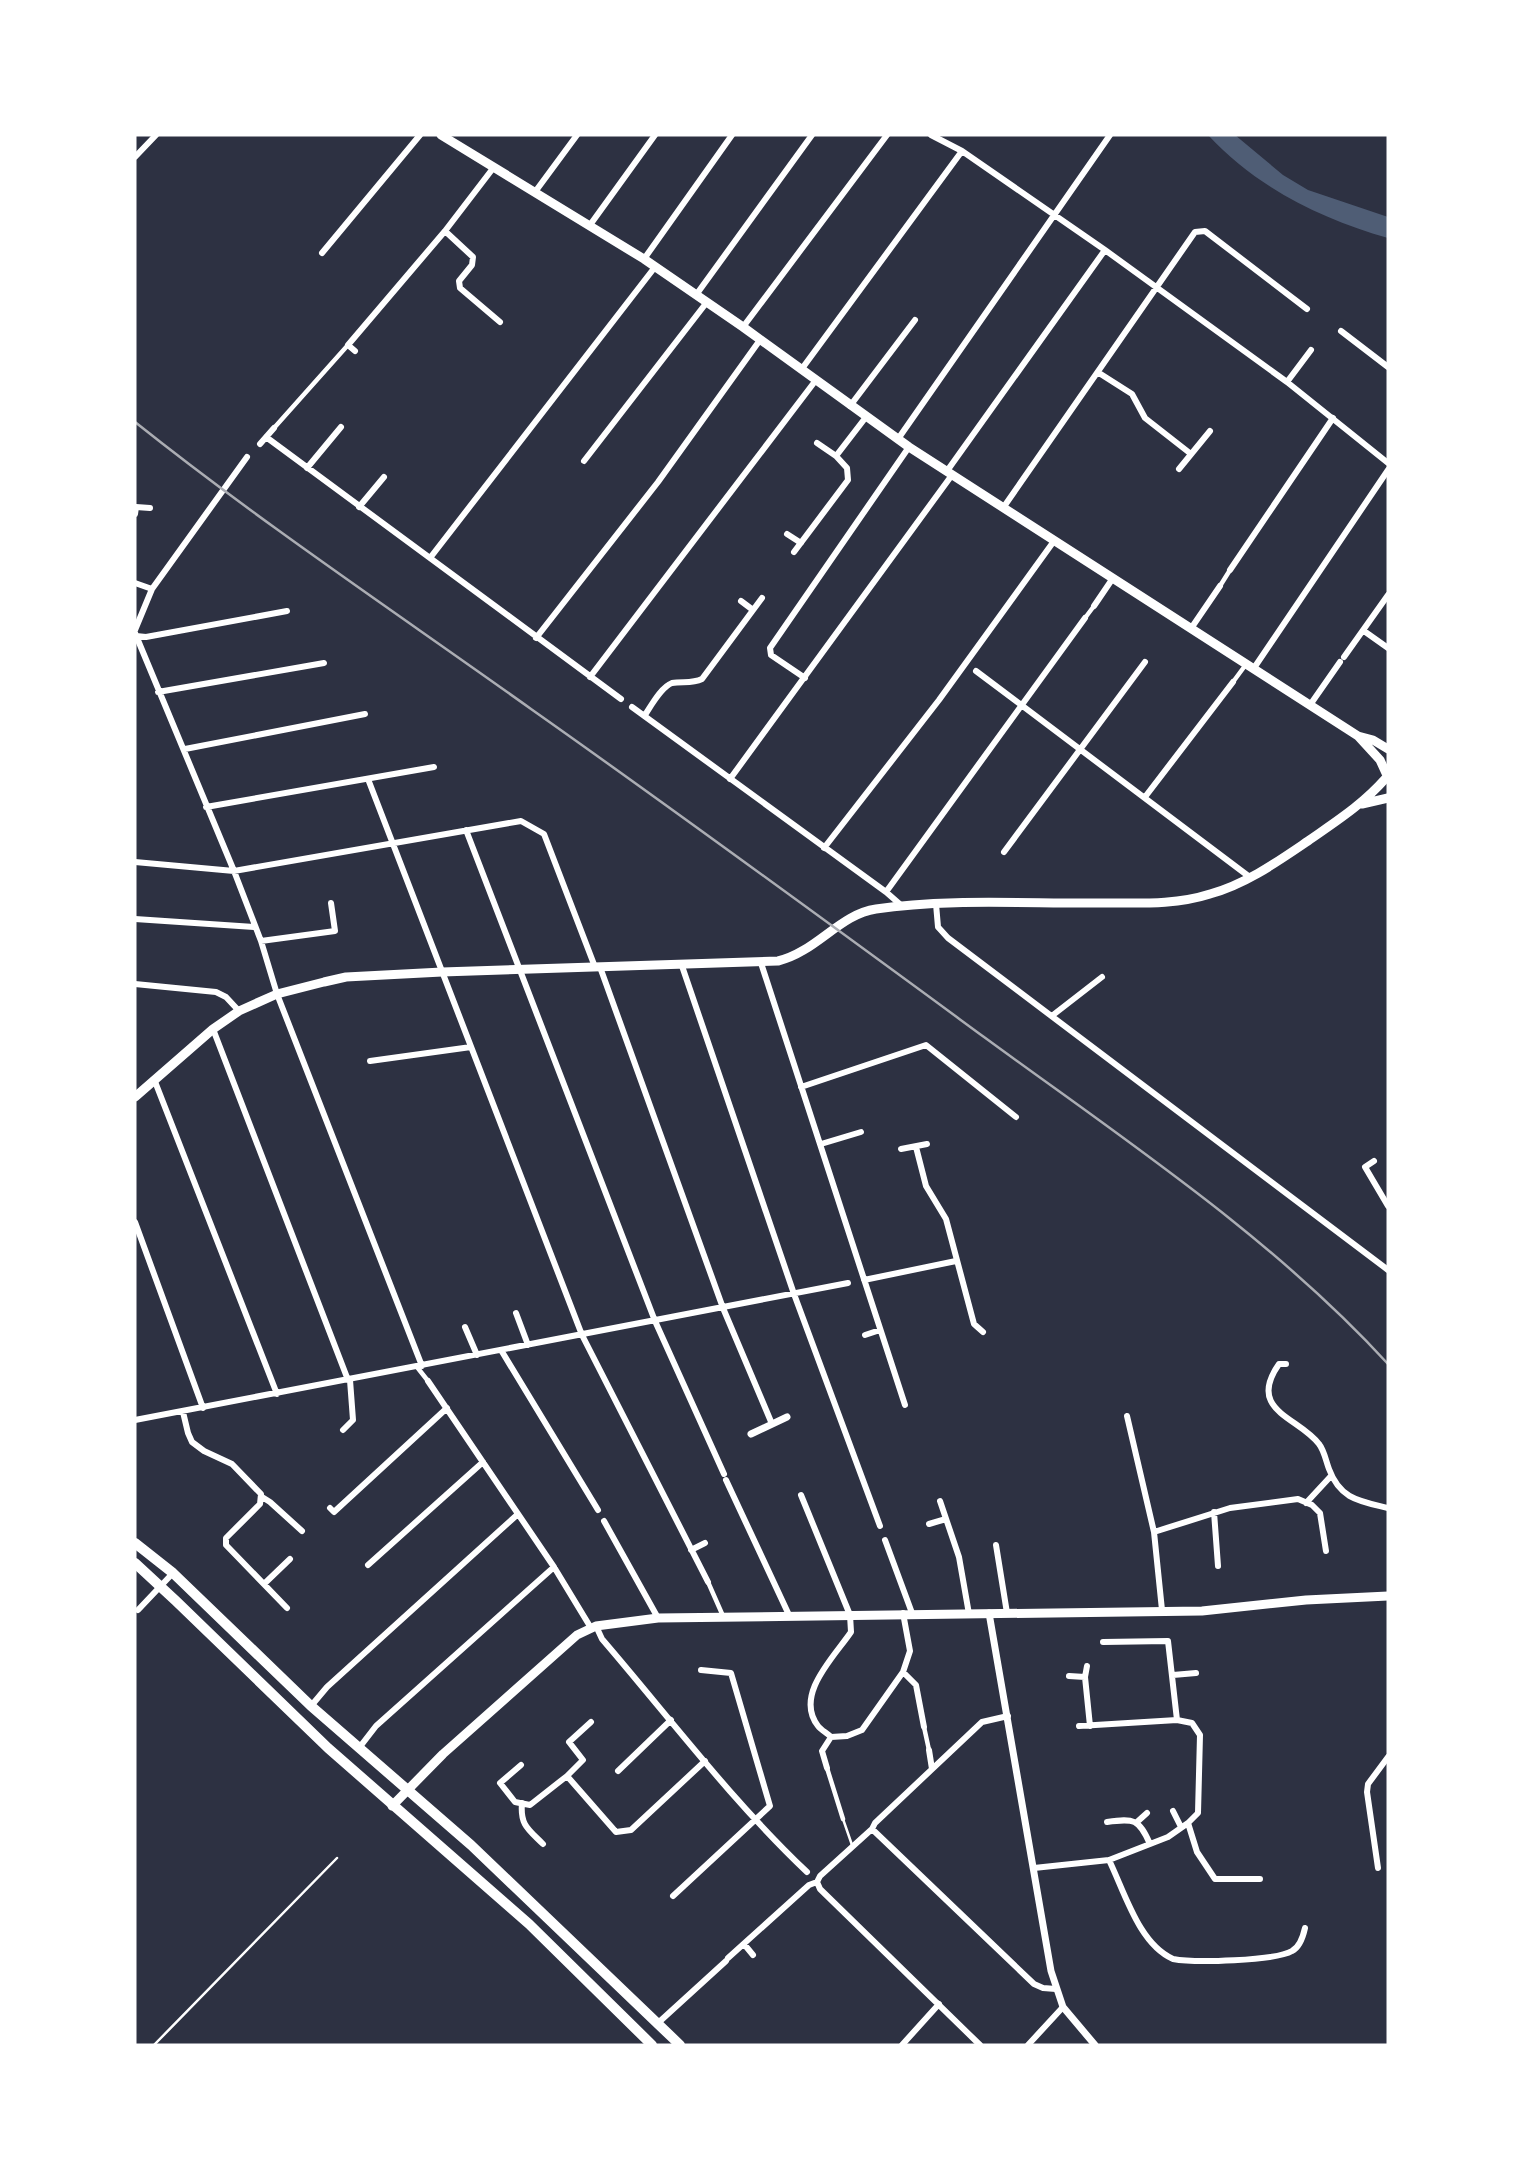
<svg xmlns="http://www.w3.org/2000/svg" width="1523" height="2180" viewBox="0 0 1523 2180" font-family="Montserrat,sans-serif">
  <rect width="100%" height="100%" fill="#2d3142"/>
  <!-- water -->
  <path fill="#4f5d75" d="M1208,135h27l48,40 25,15 80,27v21c-67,-19 -132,-51 -180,-103z"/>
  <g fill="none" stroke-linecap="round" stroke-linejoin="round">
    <!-- service -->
    <path stroke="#fff" stroke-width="2.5" d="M843,1819l9,26
      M154,2045l183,-187"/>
    <!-- pedestrian -->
    <path stroke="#fff" stroke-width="4.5" d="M274,428l74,-83
      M1220,586l10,-16
      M1085,618l9,-12
      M1233,682l14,-19
      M417,1367l11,14
      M708,1582l15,34
      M924,1727l5,23
      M827,1768l16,51"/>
    <!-- minor -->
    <path stroke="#fff" stroke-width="6" d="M931,135l31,16 143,99 182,132 101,81
      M135,157l21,-22
      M535,192l42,-57
      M590,225l65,-90
      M445,231l28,26 -1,8 -13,16 1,7 40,34
      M322,253l98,-118
      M644,259l88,-124
      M696,295l116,-160
      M743,327l144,-192
      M1341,331l47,36
      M355,351l-7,-6 97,-114 49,-64
      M801,370l161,-219
      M1099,373l33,21 13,24 46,36
      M1287,382l24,-32
      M850,406l65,-86
      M266,437l355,262
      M898,439l212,-304
      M817,443l19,13
      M260,444l14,-16
      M584,461l123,-159
      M307,468l34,-41
      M1179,469l31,-38
      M947,471l158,-221
      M359,507l25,-30
      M1003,508l192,-276 10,-1 102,78
      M135,514l1,-7 14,1
      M787,534l14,9
      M794,552l54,-72 -1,-12 -11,-12 30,-39
      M430,558l225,-291
      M1230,570l103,-152
      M135,583l17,6
      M741,601l12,9
      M1094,606l19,-28
      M1192,627l28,-41
      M135,630l17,-41 95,-132
      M1364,631l24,17
      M135,633l99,238 27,70 16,53 145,372
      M136,636l10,1 141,-26
      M536,638l122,-156 102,-142
      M1344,657l44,-62
      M1254,668l134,-198
      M976,671l275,207
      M590,677l226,-297
      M805,678l-34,-23 -1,-7 139,-201
      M158,692l166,-29
      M1310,705l30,-43
      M632,707l254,185 16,14
      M645,715c6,-9 16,-28 27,-32 10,-2 20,1 30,-4l60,-81
      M185,749l180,-35
      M368,779l214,556 126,247
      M730,779l222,-304
      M1145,797l88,-115
      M206,807l228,-40
      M466,830l189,491 69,153
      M824,848l115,-148 115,-159
      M1004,852l141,-190
      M135,862l99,9 287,-50 23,13 51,133
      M886,892l199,-274
      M936,904l2,23 10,11 440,332
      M135,919l119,8
      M261,941l74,-10 -4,-28
      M761,963l144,442
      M682,966l112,328 86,232
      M600,967l123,341 49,116
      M135,984l81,8 10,5 13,14
      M1053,1015l49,-38
      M213,1029l135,351
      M370,1061l101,-14
      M154,1079l123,315
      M801,1087l125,-42 90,72
      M821,1144l40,-12
      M916,1147l10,39 20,33 28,105 9,8
      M901,1149l26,-5
      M1374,1161l-9,6 23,39
      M135,1222l68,186
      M864,1280l92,-19
      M516,1313l12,32
      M465,1327l12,28
      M865,1335l15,-5
      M501,1350l97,160
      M1286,1364h-7c-33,47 20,53 40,80 5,6 7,17 10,25 11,30 30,32 59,39
      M428,1381l126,186 37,61
      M183,1412l5,21 4,9 12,9 28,13 29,30 -1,10 -34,34v7l61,63
      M1127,1416l27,116 8,78
      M135,1420l713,-137
      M343,1430l10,-10 -3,-40
      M726,1480l63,135
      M801,1495l49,120 1,17c-17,25 -57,63 -33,94 3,4 9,7 13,11
      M262,1497l8,5 32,29
      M940,1501l19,56 10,57
      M1306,1503l25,-27
      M330,1508l4,4 113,-104
      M1214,1512l4,54
      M604,1521l54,97
      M929,1524l17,-5
      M1154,1532l76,-24 68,-9 14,6 8,8 6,38
      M885,1540l27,73
      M996,1545l11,68
      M691,1550l14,-7
      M368,1565l115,-103
      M264,1584l26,-25
      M138,1610l35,-37
      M596,1626l6,13c67,78 130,162 205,233
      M1103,1642l65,-1 9,79
      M1087,1666l-2,11 5,49
      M903,1672l13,13 8,42
      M1173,1675l23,-2
      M1069,1676l16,1
      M311,1706l16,-19 191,-173
      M591,1722l-22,20 14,18 -16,16 49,56 15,-2 74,-69
      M1079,1726l98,-6 15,3 8,12 -2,78 -10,10 9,29 18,27h45
      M831,1737l16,-1 15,-6 41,-58 7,-21 -7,-38
      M359,1748l17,-22 178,-159
      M929,1750l3,19
      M521,1765l-21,18 15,19 15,3 37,-29
      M827,1768l-5,-17 9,-14
      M618,1771l53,-51
      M522,1803c-2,22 6,26 21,41
      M1173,1811l8,16
      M1107,1822c27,-4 32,-3 43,22
      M1137,1822l10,-9
      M872,1829l162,155 9,4 13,1
      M1109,1860c16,33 30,84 64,99 21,4 102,2 119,-8 8,-4 11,-14 13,-23
      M1034,1868l75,-8 59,-23 20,-14
      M1378,1868l-11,-76 1,-8 20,-27
      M817,1882l3,7 160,156
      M673,1896l97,-90 -39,-133 -30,-3
      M744,1944l9,11
      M728,1958l81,-73 8,-3 3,-6 52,-47 3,-6 107,-101 26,-6
      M658,2023l68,-62
      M902,2045l37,-41
      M1028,2045l35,-38"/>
    <!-- tertiary -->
    <path stroke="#fff" stroke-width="7" d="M751,1434l36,-17
      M989,1613l62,358 12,36 32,38"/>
    <!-- primary -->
    <path stroke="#fff" stroke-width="9" d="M441,135l203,124 99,68 166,120 449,289 22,24 6,13
      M1358,736l15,4 15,9
      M1362,804l26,-6
      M135,1097l78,-68 26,-18 38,-17 47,-12 22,-5 96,-5 336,-11c38,-9 62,-47 98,-52 71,-11 156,-5 229,-6 35,0 71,2 105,-9 36,-10 67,-32 98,-53 30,-21 54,-36 78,-63
      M392,1806l51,-52 134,-119 19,-9 62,-8 544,-7 104,-11 82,-4"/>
    <!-- trunk -->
    <path stroke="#fff" stroke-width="10" d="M135,1543l38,30 138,133 160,139 209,200
      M135,1563l41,38 152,147 201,176 123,121"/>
    <!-- rail -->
    <path stroke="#abadb3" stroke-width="2.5" d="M135,422c128,102 263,192 396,287 152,107 303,218 453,328 138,101 288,200 404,327"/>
  </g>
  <!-- border -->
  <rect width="1523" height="2180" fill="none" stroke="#ffffff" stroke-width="273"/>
</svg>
